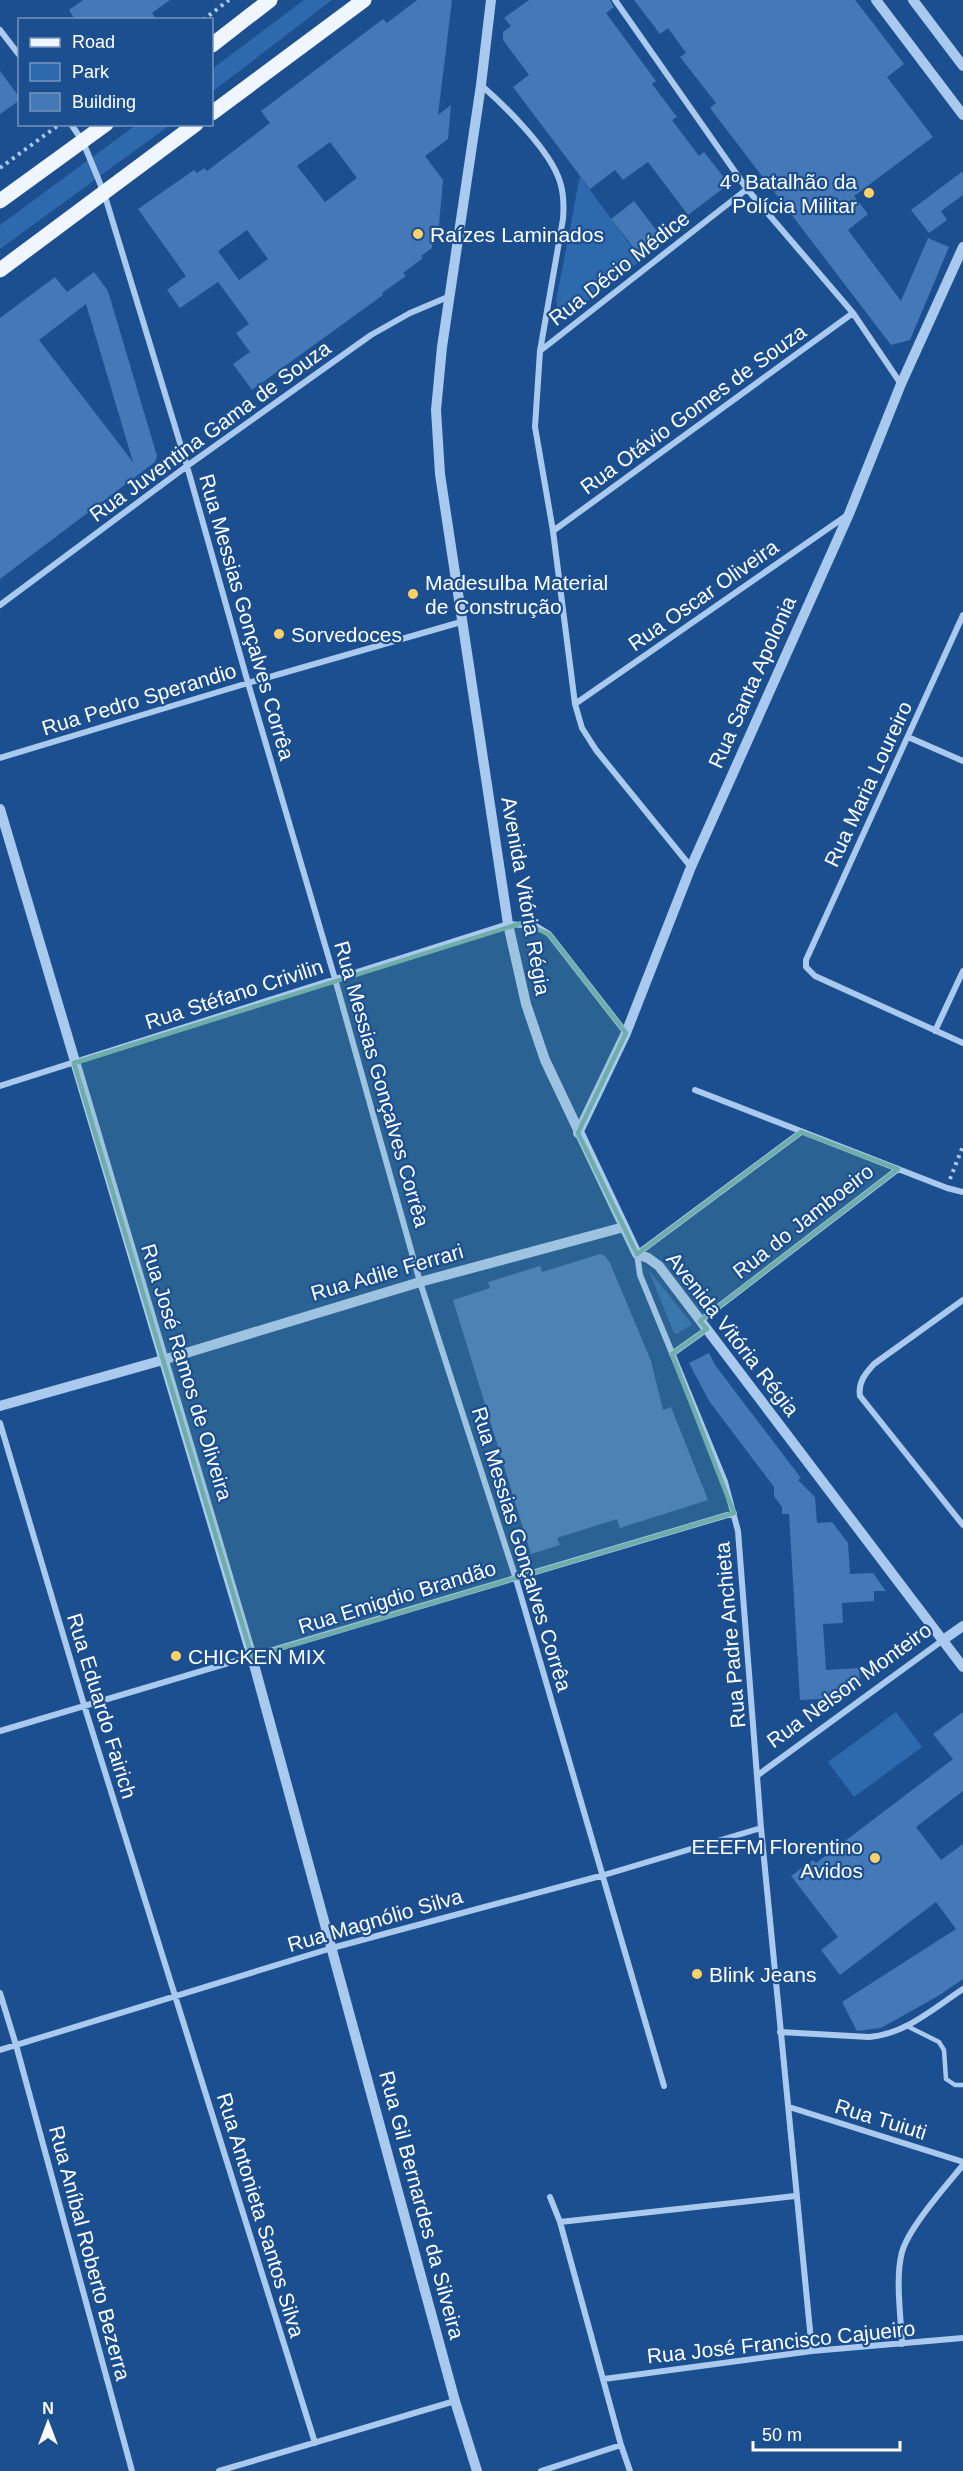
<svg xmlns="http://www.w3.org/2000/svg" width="963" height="2471" viewBox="0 0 963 2471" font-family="Arial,sans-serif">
  <rect width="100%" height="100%" fill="#1b4f8f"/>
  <!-- green -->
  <path fill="#2e69ad" d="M304,0h28l-120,92v-23z
    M136,125h34l-170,124v-24z
    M580,176l61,84 -66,51 -9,3 -8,-4 -2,-9z
    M648,1269l44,55 -15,10 -3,-1z
    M896,1712l26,35 -68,50 -26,-35z"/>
  <!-- building -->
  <path fill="#4478b7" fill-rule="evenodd" d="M83,0h87l-18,13 5,7h-82l-6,-10z
    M417,0h35l-14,115 13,-10 -3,34 -23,17 18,24 -5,56 -6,-1v13l-11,8 2,2 -20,15 3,3 -24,17 1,2 -131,95 -19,-26 17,-12 -14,-19 13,-9 -31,-42 -38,26 -13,-18 19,-14 -48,-67 56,-39 3,3 7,-5 3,3 63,-48 -9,-12 122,-92 4,4zM330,142l27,36 -32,24 -28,-36zM247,230l21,29 -29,21 -21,-29z
    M529,0h81l4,7 -8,6 50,68 -4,3 25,33 -5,3 27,36 5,-4 25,32 -41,31 -40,-53 -25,18 -8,-10 -25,19 -77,-102 16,-12 -26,-35v-8l8,-6 -7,-8z
    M634,0h221l18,23 31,41 -17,13 46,60 -79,59 14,18 -20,16 53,71 27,-63 21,9 -39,93 -19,5 -181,-237 6,-5 -36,-46 6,-4 -18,-25 -8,6z
    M0,71l20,27v2l-20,14z
    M963,171v24l-22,16 6,9 -18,13 -18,-23z
    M634,201l26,34 -23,17 -26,-33z
    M94,272l14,19 49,165 -2,6 -155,117v-261l55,-41 12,15zM86,304l47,158 -94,-122z
    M600,1254l5,2 5,7 41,98 12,49 8,-3 37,93 -88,28 -3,-9 -60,19 3,7 -29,9 -78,-254 37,-12 -2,-6 52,-16 2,6z
    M709,1353l6,12 86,113 -3,2 17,17 2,26 15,-1 16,21 2,31 23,-1 13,18h-12v10l-32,2 1,20 -20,1 3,46 33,-2 1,14 -22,16 -38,2 -11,-186h-7v-7l-8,-11v-9l-65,-86 -20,-38z
    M963,1712v79l-47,36 25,33 22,-16v135l-25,17 -57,32 -24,3 -15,-29 114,-73 -20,-27 -96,73 -19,-25 17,-13 -47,-61 22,-16 3,3 137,-104 -20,-25z"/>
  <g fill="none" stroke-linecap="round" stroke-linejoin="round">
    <!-- path -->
    <path stroke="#a9c9ee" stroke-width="4" stroke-dasharray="3 4.5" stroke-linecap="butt" d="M203,20l26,-20
      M0,168l60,-44
      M950,1179l13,-33"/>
    <!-- service -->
    <path stroke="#a9c9ee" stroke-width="4.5" d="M907,2026l32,16 5,8 2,29 9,6h8"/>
    <!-- minor -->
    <path stroke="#a9c9ee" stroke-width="6" d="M615,0l132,189 106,124 48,71
      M0,30l20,26
      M481,85c24,21 70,66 79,97 4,12 4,24 3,37l-23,132 -5,76 18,104 22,173 7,24 14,22 95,117
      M71,124l12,18 21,51 83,273 61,217 87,296 85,303 96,297 148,507
      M540,351l207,-162
      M553,531l300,-218
      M0,605l187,-139 184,-131 39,-22 38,-16
      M963,615l-157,345v7l9,9 148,67
      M575,704l271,-188
      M908,737l55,24
      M0,758l248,-75 213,-61
      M935,1031l28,-60
      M0,1086l508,-162 28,2 13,8 77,99
      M695,1090l252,98 16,4
      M801,1132l-164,122 3,21 85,207 13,49 23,297 51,523
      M963,1300l-89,64c-9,10 -16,18 -14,32l103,129
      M700,1321l198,-152
      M672,1354l35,-25
      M0,1423l84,282 231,738
      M0,1731l734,-218
      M758,1775l185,-135
      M0,1993l16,52 116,426
      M780,2032l89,5c36,-3 64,-28 94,-48
      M0,2050l332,-102 272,-73 157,-47
      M789,2107l174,55
      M550,2197l10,25 61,223 9,26
      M560,2222l235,-26
      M902,2344c-1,-27 -7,-66 0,-92 7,-25 44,-66 61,-87
      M604,2379l208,-28 151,-13
      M219,2471l236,-70
      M541,2471l80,-26"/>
    <!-- tertiary -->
    <path stroke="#a9c9ee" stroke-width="10" d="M491,0l-10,85 -39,262 -6,63 4,64 68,450 18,80 19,56 92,194 11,4 11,8 304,401
      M876,0l87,115
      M913,0l50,66
      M0,809l252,848 203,744 22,70
      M578,1133l48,-100 65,-166 158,-353 52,-130 62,-137
      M0,1406l163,-46 257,-78 204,-55
      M943,1640l20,-14"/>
    <!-- primary -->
    <path stroke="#f0f6ff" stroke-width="15" d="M212,45l58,-45
      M212,113l152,-113
      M0,201l106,-77
      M0,270l196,-146"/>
  </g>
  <!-- marked area -->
  <path fill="#6fada8" fill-opacity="0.2" stroke="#6fada8" stroke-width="4.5" stroke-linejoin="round" d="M522,923l27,11 77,99 -48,100 59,121 164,-122 97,37 -198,152 7,8 -35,25 62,159 -482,144 -178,-594z"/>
  <!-- markers -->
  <g fill="#ffd166" stroke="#1b4f8f" stroke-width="2">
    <circle cx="869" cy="193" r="6"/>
    <circle cx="418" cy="234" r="6"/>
    <circle cx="413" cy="594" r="6"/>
    <circle cx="279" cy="634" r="6"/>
    <circle cx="176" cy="1656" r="6"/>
    <circle cx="875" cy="1858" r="6"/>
    <circle cx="697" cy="1974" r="6"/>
  </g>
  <g text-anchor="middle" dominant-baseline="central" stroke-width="4.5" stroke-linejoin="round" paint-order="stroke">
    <!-- poi labels -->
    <g font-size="21" fill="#fff" stroke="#1b4f8f" text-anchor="start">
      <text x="857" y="181" text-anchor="end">4º Batalhão da<tspan x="857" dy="24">Polícia Militar</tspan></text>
      <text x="430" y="234">Raízes Laminados</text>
      <text x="425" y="582">Madesulba Material<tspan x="425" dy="24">de Construção</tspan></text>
      <text x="291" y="634">Sorvedoces</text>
      <text x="188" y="1656">CHICKEN MIX</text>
      <text x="863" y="1846" text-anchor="end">EEEFM Florentino<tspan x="863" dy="24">Avidos</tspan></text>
      <text x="709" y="1974">Blink Jeans</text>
    </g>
    <!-- street labels -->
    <g font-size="21" fill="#fff" stroke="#1b4f8f">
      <text transform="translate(619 268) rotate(-38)">Rua Décio Médice</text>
      <text transform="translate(693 409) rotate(-36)">Rua Otávio Gomes de Souza</text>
      <text transform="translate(210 431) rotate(-36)">Rua Juventina Gama de Souza</text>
      <text transform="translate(703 595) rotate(-35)">Rua Oscar Oliveira</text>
      <text transform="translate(247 617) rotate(74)">Rua Messias Gonçalves Corrêa</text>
      <text transform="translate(752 682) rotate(-66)">Rua Santa Apolonia</text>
      <text transform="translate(139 699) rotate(-17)">Rua Pedro Sperandio</text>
      <text transform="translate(868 784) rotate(-65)">Rua Maria Loureiro</text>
      <text transform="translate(526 896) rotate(80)">Avenida Vitória Régia</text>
      <text transform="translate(234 994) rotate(-18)">Rua Stéfano Crivilin</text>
      <text transform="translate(382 1084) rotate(74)">Rua Messias Gonçalves Corrêa</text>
      <text transform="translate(803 1221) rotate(-38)">Rua do Jamboeiro</text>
      <text transform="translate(387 1272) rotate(-16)">Rua Adile Ferrari</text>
      <text transform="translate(733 1334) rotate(52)">Avenida Vitória Régia</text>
      <text transform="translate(187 1372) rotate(73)">Rua José Ramos de Oliveira</text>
      <text transform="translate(522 1549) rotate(73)">Rua Messias Gonçalves Corrêa</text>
      <text transform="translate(397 1597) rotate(-17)">Rua Emigdio Brandão</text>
      <text transform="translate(730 1635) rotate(-95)">Rua Padre Anchieta</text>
      <text transform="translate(849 1685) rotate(-36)">Rua Nelson Monteiro</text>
      <text transform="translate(102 1706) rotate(73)">Rua Eduardo Fairich</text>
      <text transform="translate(375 1920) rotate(-16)">Rua Magnólio Silva</text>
      <text transform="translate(881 2119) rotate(17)">Rua Tuiuti</text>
      <text transform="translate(422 2205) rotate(75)">Rua Gil Bernardes da Silveira</text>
      <text transform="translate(261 2215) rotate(73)">Rua Antonieta Santos Silva</text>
      <text transform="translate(90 2253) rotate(75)">Rua Aníbal Roberto Bezerra</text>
      <text transform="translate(781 2342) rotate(-6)">Rua José Francisco Cajueiro</text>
    </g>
  </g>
  <!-- legend -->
  <rect x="18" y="18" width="195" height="108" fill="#1b4f8f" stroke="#7695bc" stroke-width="1.5"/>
  <rect x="30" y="38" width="30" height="9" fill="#f0f6ff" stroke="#7695bc" stroke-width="1.5"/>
  <text x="72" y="48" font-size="18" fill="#ffffff">Road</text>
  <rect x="30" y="63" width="30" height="18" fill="#2e69ad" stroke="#7695bc" stroke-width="1.5"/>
  <text x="72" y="78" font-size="18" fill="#ffffff">Park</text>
  <rect x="30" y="93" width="30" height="18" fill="#4478b7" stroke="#7695bc" stroke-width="1.5"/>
  <text x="72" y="108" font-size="18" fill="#ffffff">Building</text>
  <!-- north arrow -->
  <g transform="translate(48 2423)" stroke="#1b4f8f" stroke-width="4.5" paint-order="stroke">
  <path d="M0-4.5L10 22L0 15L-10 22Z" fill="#ffffff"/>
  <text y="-9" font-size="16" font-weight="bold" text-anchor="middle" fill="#ffffff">N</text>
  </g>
  <!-- scale -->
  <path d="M753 2441v9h147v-9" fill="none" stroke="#ffffff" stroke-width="3"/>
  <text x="762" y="2441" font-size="18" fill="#ffffff" stroke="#1b4f8f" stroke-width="4.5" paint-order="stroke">50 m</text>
</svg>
